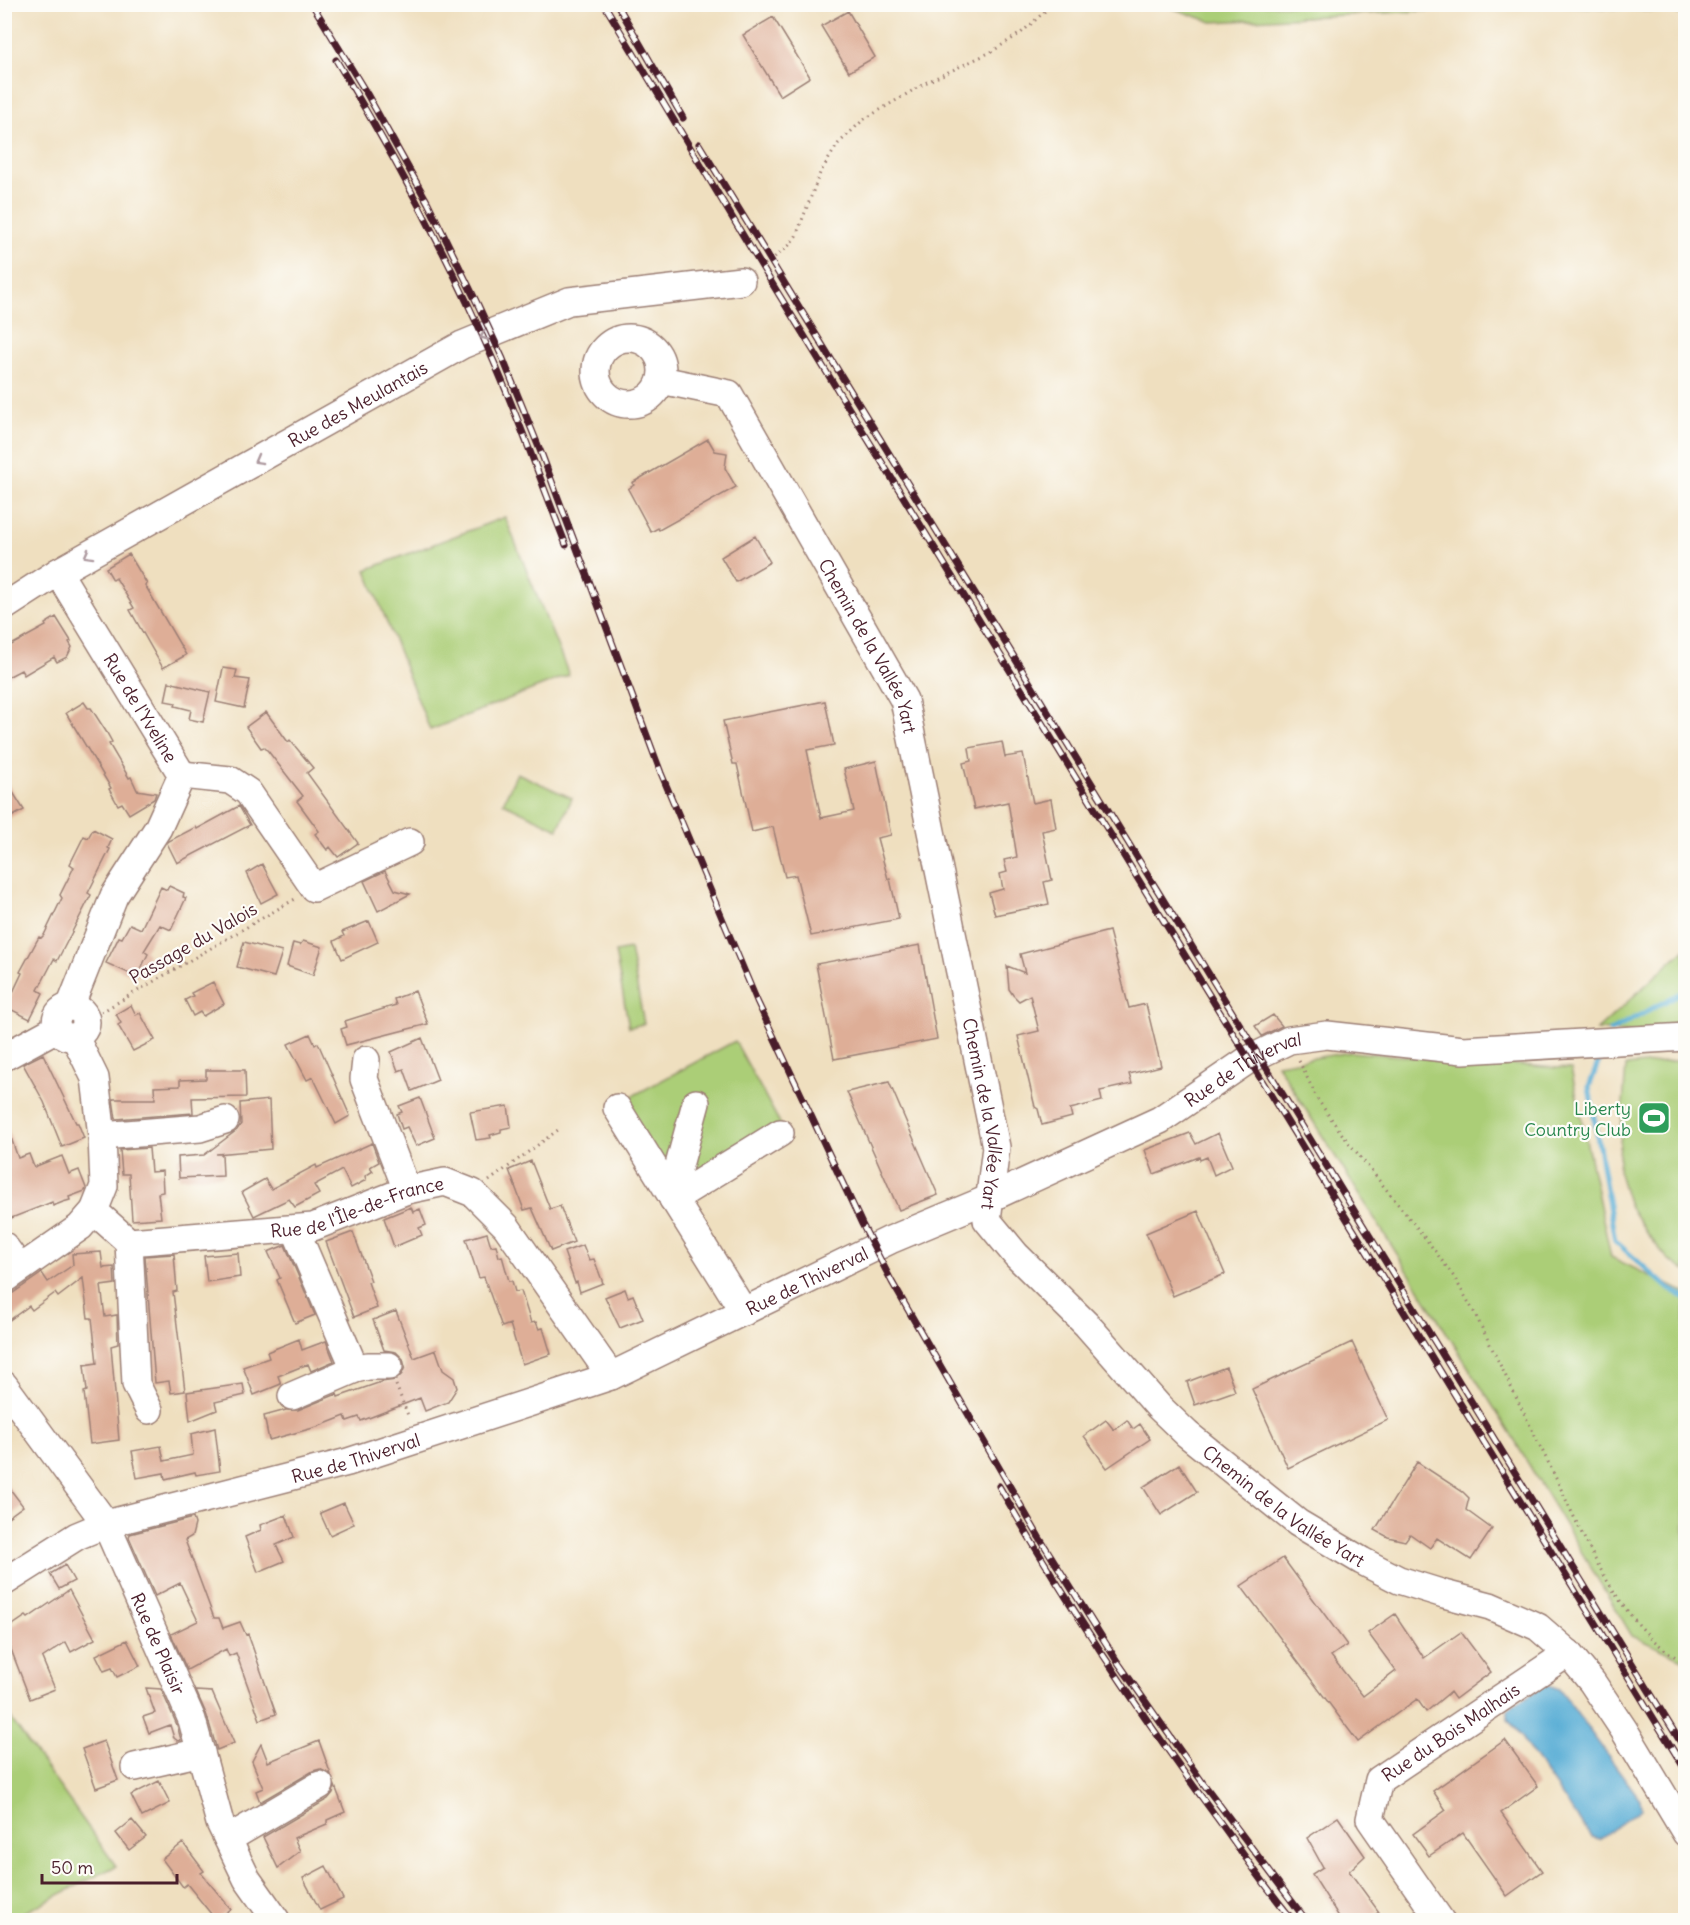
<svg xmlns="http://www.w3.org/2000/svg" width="1690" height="1925" viewBox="0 0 1690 1925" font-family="Delius,sans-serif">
  <rect width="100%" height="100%" fill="#fdfcf7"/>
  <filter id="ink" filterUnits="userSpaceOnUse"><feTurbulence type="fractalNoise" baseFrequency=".0167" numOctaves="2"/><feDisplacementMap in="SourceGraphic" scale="12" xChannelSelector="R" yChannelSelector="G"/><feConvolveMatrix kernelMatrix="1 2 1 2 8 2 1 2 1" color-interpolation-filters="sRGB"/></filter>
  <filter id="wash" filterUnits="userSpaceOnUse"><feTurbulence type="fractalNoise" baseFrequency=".008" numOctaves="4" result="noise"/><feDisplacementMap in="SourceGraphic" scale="24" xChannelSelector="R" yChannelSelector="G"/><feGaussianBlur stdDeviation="1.35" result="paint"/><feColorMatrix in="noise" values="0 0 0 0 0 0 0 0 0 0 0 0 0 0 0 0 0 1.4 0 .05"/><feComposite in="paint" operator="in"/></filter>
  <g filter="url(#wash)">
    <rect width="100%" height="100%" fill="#efdfbf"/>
    <!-- green -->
    <path fill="#abce77" stroke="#7a7651" stroke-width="1.5" d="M1163,5h373l-324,17z
      M1556,5h129v10l-29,-4z
      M505,517l64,158 -139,55 -64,-160z
      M517,773l55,25 -14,31 -55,-26z
      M630,949l14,75 -15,3 -14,-75z
      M1685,949v88l-88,-7z
      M735,1041l47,86 -87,46 -37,-8 -35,-64z
      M1350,1052l221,17 40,188 74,36v367l-53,-24 -124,-206 -231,-366z
      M1685,1060h1l-1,211 -17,-12 -19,-23 -20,-30 -11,-36 8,-104z
      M4,1709l112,157 -107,54h-5z"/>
    <!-- water -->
    <path fill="#59add5" stroke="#526680" stroke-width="1.5" d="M1547,1684l12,5 81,110 1,10 -42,30 -8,-2 -83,-118v-10z"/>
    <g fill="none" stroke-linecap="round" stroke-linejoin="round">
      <!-- stream -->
      <path stroke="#59add5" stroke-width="5" d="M1611,1031l75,-41
        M1603,1050l-14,37 26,154 54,48 17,9"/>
    </g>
    <g id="blocks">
      <!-- building -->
      <path fill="#deae97" d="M848,11l27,46 -26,15 -28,-46z
        M773,17l37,60 -30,19 -37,-61z
        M708,439l7,12 12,2 -2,15 11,19 -77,43 -1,-2 -7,4 -23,-43 6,-4 -2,-2z
        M755,536l15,26 -34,20 -15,-25z
        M129,554l18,30 -2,1 41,70 -23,13 -33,-58 4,-2 -18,-30 -3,2 -7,-12z
        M56,617l15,24 -2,1 3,5 -5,10 -10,5 -3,-5 -30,18 -3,-5 -17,9v-30l42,-23 -1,-2z
        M223,668l14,2 -2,8 15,2 -6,28 -28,-6z
        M169,682l41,10 -7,30 -14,-3 2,-9 -16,-4 1,-3 -11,-2z
        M825,701l9,44 -27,5 14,68 33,-7 -10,-42 32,-8 15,74 -14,3 11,41h2l9,40 -88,17 -15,-61 -11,2 -12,-50 -21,5 -15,-68h-4l-10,-43z
        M84,702l4,6h3l16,25 5,9 -3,2 20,34 2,-1 6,13 19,3 -2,6 -25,15 -7,-11 -4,2 -9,-16 2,-1 -45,-75z
        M266,712l22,30 2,-2 23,28 -6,5 51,70 -20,14 -8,-10 -3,3 -12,-16 4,-3 -22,-30 6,-5 -35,-45 -4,-4 -3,1 -15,-21z
        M1002,742l3,15 18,-3 10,49 18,-4 5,29 -14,3 10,49 -8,2 5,22 -54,11 -6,-22 14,-4 -3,-15 7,-2 -3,-12 13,-3 -9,-55 -34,7 -11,-46 8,-2 -2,-13z
        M4,778l20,32 -20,11z
        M239,806l11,19 -73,38 -10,-20 2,-2 27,-14 1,2z
        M93,829l19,10 -4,9 2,1 -22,44 3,2 -18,35 -16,31 -3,-2 -16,31 5,3 -13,26 -24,-12 16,-34 -2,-1 19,-35 2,1 3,-3 18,-37 -2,-3 14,-28 -4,-3 14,-28 4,2z
        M262,864l16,30 -17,9 -14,-30z
        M385,871l10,19 15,4 -32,17 -14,-30z
        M169,886l15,7 -1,4 3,1 -15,32 -11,-5 -16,26 4,3 -11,23 -31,-14 13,-26 3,1 8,-14 11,5 20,-42 6,3z
        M369,921l9,21 -36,17 -8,-18 10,-5 -2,-4z
        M1109,931l20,77 17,-4 15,62 -32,8 3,10 -32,7 2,10 -32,8 2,8 -30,8 -4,-16 -3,-2 -17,-71 21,-5 -9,-36 -11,6 -6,-6 -4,-6 -2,-23 18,7 -5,-19z
        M303,941l19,6 -9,28 -26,-9 6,-23 7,2z
        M244,942l38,10 -8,25 -37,-10z
        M920,945l17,94 -103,20 -18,-95z
        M213,982l11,22 -21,12 -3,-4 -7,4 -8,-16 8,-4 -2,-3z
        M415,991l13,33 -82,21 -5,-16 6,-2 -2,-6 51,-16 -2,-6z
        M131,1005l5,10 4,-2 15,27 -22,11 -15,-26 3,-2 -5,-9z
        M1273,1015l9,11 -20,10 -7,-10z
        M310,1034l5,11 3,-2 32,73 -14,8 -23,-47 -6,3 -19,-36z
        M422,1038l16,42 -26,11 -8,-22 -6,2 -7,-19z
        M43,1054l33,69h2l6,15 -22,9 -18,-45 -21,-38z
        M206,1070h39l1,27 -54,1 1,15 -77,6 -3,-20h42l-1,-12 26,-1v-6l26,-1z
        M889,1082l49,113 -39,15 -52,-118z
        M420,1098l15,40 -19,8 -9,-19 -5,2 -5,-15 5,-2 -3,-6z
        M269,1100l2,49 -55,5h6l1,22 -44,2 -1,-21 26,-2 33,-25 4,-6 -1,-21z
        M508,1106l3,21 -10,2v3l-11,3 1,3 -15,2 -6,-28z
        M4,1126h3l11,32 11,-4 5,13 28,-11 7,18 10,-4 7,18 -1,3 -16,6 1,3 -7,2 -10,4 -1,-4 -48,19z
        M1190,1133l6,11 22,-11 14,33 -18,9 -7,-18 -7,3 -1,-3 -45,17 -9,-24z
        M372,1143l7,19 -9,5 3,4 -8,5 1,4 -15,8 -9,-18 -28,15 5,9 -24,13 -6,-8 -35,17 -12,-24 23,-13 6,10 45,-24 1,3z
        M149,1148l2,24 11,-1 1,21 -5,1 3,25 -29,2 -3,-46h-7l-2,-24z
        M531,1161l19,48 10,-3 14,36 -23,9 -19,-43 -8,2 -15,-40z
        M411,1207l2,5 7,-3 6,16 -7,3 3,7 -28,12 -10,-29z
        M1198,1211l27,63 -52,22 -27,-63z
        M353,1232l18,49 -3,1 9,26 -23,9 -28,-75z
        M487,1233l4,13 5,-1 3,12 3,-1 7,25h3l3,11 6,-1 10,32 5,-1 3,7 4,-1 8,26 -29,10 -12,-40 -8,3 -18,-50 -5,1 -13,-39z
        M285,1245l30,70 -20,8 -18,-43 3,-2 -12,-26z
        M583,1245l6,15 5,-1 9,24 -23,9 -3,-10 -2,1 -11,-31z
        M101,1252l2,16 11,-1 1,17 -14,2 4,31 12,-2 1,29 -7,2 8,94 -29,4 -6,-52 3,-1 -3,-26 13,-2 -5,-45h-4l-5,-40 -25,19 -3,-4 -23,17 -3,-4 -25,18v-28l9,-3 29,-20 6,9 25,-17 -1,-11z
        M238,1253l2,24 -33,5 -3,-26z
        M174,1254l3,37 -4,1 12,99 -14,2 -2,-12 -14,2 -10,-127z
        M625,1289l3,8 5,-2 10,24 -23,9 -15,-31z
        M396,1311l18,47 22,-8 7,20 11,8 3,10 -9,14 -23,9 -5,-13 -59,23 -2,-4 -12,4 -2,-5 -28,11 -48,13 -5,-24 22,-6h12l39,-16 1,3 43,-15 15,-2 6,-6 3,-7 -2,-8 -7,-7 -12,-2 -11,-30z
        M299,1339l3,11 24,-9 8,20 -23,10 -3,-7 -30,12 3,8 -27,11 -11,-28 26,-9 -2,-6z
        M1352,1342l36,78 -100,48 -36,-79z
        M1226,1367l9,24 -40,14 -8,-23z
        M243,1384l2,11 -30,7 2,8 -27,11 -3,-29z
        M1106,1420l8,10 13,-10 6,9 7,-5 10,15 -43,29 -23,-32z
        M215,1428l5,43 -24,4 -1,-3 -30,7 -1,-6 -27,5 -5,-27 29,-5 3,15 29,-6 -2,-21z
        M1417,1462l46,30 6,6 -3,12 26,19 -21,31 -34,-22 -7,10 -20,-14 -5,7 -17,-4 -13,-7z
        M1179,1464l18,28 -36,23 -18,-28z
        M4,1481l19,25 -19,14z
        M344,1503l10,21 -24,11 -10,-22z
        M286,1515l8,22 -18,8 8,16 -26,11 -13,-35 16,-7 -1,-5z
        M193,1518l2,6 -3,12 -7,4 29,78h5l4,10 17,-6 6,13 2,-1 28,80 -16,6 -24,-67 -7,3 -3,-7 -39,21 -16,-36 27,-13 -18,-38 -25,13 -26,-59 1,-3z
        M1283,1558l64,87 -16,11 32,40 33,-25 -28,-38 27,-19 29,44 37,-26 30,40 -36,27 -5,-7 -24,20 -9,-13 -59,43 -117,-156z
        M65,1565l9,16 -15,8 -9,-15z
        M69,1590l26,49 -24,13 -5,-10 -24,16 13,31 -25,10 -26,-68 22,-15 2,2z
        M127,1640l13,26 -23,11 -5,-9 -8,3 -8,-16z
        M146,1688l15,1 16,36 4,15 -3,1 -4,-3 -4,-13 -21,8 -6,-16 12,-4z
        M196,1691l16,1 22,51 -17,7 -10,-34z
        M1505,1740l33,46 -37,27 41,58 -35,25 -44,-63 -34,23 -16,-22 33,-24 -13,-19z
        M104,1741l14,39 -22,8 -14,-39z
        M319,1741l12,34 -11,-6 -7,2 -53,31 -4,-11 7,-3 -11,-27 9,-17 7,18z
        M159,1781l11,22 -28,14 -11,-22z
        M335,1786l10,26 -18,8v4l-33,14 6,13 -22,17 -15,-31 65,-38 5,-6z
        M1338,1817l27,39 -16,15 30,41 -12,8h-26l-29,-46 11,-7 -16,-29z
        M132,1820l14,17 -17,13 -13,-17z
        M183,1843l21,28 -3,2 30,36 -15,11 -29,-36 -4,3 -21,-28z
        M326,1866l17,33 -23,11 -17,-32z"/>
    </g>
  </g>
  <g filter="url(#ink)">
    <use href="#blocks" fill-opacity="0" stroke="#9c7f75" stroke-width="1.5"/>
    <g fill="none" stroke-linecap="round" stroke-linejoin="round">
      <!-- minor casing -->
      <g stroke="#9c7f75" stroke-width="30">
        <g id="minor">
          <circle cx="629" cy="371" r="33"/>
          <path id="s1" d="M661,380l68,14 175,306 92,447 -9,73 29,35 71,70 72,82 28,27 111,89 64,38 37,19 45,14 46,12 48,21 30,26 24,29 32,48 62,103"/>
          <path id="s2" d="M58,572l124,203 -24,53 -44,68 -44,111"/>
          <path id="s3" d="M4,607l54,-35 404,-227 107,-44 172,-20"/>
          <path d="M182,775l48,5 18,12 66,96 96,-46"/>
          <circle cx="71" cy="1022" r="15"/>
          <path d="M4,1057l53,-29"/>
          <path d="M366,1060l-2,19 43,111"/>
          <path d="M617,1108l127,204"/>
          <path d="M102,1136l98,-8 25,-8"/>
          <path d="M673,1199l107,-66"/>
          <path d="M673,1199l5,-30 18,-66"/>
          <path id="s4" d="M94,1211l35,31 184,-15 94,-37 38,-8 28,11 33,33 105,150"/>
          <path d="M295,1229l60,140"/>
          <path d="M129,1242l7,142 13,26"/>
          <path d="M4,1246l16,22"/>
          <path d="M4,1280l76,-53 14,-16 10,-25 -2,-50 -7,-58 -20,-41"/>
          <path id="s5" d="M4,1385l102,139 86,196 28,103 27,56 29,41"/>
          <path d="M292,1396l63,-27 13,-3h21"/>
          <path id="s6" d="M4,1582l73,-46 29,-12 242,-62 263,-86 279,-136 98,-41 172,-79 88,-60 41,-20 38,-5 136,15 223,-13"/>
          <path d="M135,1767l66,-15"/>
          <path d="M228,1839l92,-54"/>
          <path id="s7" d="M1440,1920l-70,-101 9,-39 189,-127"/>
        </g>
      </g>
      <!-- path -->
      <path stroke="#9c7f75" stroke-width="3" stroke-dasharray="1.5 4.5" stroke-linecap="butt" d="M760,268l27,-20 9,-12 24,-63 18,-29 25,-24 64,-38 64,-30 30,-19 32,-29
        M91,1018l204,-119
        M1299,1061l19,39 24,34 87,109 25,34 19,33c26,52 51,104 77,156 33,67 67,161 136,197
        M489,1181l69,-51
        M396,1385l13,33"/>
      <!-- minor -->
      <use href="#minor" stroke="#fff" stroke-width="27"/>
      <!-- rail casing -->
      <g stroke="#4a1f2b" stroke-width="7">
        <path id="rail" d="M312,4l55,90 61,109 50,102 25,54 39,96 119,318 96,228 105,223 30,58 147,255 78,124 86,122 103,137
          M604,4l158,263 924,1504
          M617,4l66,114
          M336,60c59,97 113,198 158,302 26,60 48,122 72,183
          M699,144l987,1607
          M999,1486c66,115 139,225 218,332 25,34 49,70 76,102"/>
      </g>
      <!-- rail -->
      <use href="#rail" stroke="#fdfcf7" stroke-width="4.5" stroke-dasharray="14" stroke-linecap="butt"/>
    </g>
    <!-- one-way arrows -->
    <defs><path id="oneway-chevron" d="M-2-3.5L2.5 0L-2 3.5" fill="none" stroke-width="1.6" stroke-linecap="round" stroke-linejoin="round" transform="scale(1.5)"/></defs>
    <g stroke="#ae9aa0">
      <use href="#oneway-chevron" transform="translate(484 336) rotate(158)"/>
      <use href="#oneway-chevron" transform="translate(258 460) rotate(151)"/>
      <use href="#oneway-chevron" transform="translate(88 555) rotate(151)"/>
    </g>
  </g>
  <!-- icons -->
  <defs>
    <g id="stadium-square" transform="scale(1.725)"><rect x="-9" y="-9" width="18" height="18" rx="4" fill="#2e9e5b" stroke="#fdfcf7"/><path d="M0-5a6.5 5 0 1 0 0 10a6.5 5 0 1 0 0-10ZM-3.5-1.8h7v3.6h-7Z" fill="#fff"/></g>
  </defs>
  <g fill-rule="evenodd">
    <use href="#stadium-square" x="1654" y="1118"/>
  </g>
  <g text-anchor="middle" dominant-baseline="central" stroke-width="4.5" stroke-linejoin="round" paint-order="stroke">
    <!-- street labels -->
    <g font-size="18" fill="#4a1f2b" stroke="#fdfcf7">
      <text stroke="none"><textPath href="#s3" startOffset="408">Rue des Meulantais</textPath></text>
      <text stroke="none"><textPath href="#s1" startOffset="358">Chemin de la Vallée Yart</textPath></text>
      <text stroke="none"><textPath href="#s2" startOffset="159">Rue de l'Yveline</textPath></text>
      <text transform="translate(193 943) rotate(-30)">Passage du Valois</text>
      <text stroke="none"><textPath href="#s6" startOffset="1348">Rue de Thiverval</textPath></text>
      <text stroke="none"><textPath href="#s1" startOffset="844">Chemin de la Vallée Yart</textPath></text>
      <text stroke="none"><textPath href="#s4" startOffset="279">Rue de l'Île-de-France</textPath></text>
      <text stroke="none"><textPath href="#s6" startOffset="862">Rue de Thiverval</textPath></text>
      <text stroke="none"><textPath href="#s6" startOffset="376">Rue de Thiverval</textPath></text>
      <text stroke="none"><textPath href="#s1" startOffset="1366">Chemin de la Vallée Yart</textPath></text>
      <text stroke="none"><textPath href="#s5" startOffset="303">Rue de Plaisir</textPath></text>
      <text stroke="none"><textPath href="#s7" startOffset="249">Rue du Bois Malhais</textPath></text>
    </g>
    <!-- leisure labels -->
    <g font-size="18" fill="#27864d" stroke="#fdfcf7" text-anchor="end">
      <text x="1631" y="1108">Liberty<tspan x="1631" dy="21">Country Club</tspan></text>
    </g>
  </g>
  <!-- margin -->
  <rect width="1690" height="1925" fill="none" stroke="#fdfcf7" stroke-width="24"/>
  <!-- scale -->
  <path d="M42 1874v9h135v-9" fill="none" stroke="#4a1f2b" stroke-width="3"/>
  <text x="51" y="1874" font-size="18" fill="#4a1f2b" stroke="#fdfcf7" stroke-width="4.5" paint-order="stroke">50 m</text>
</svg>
